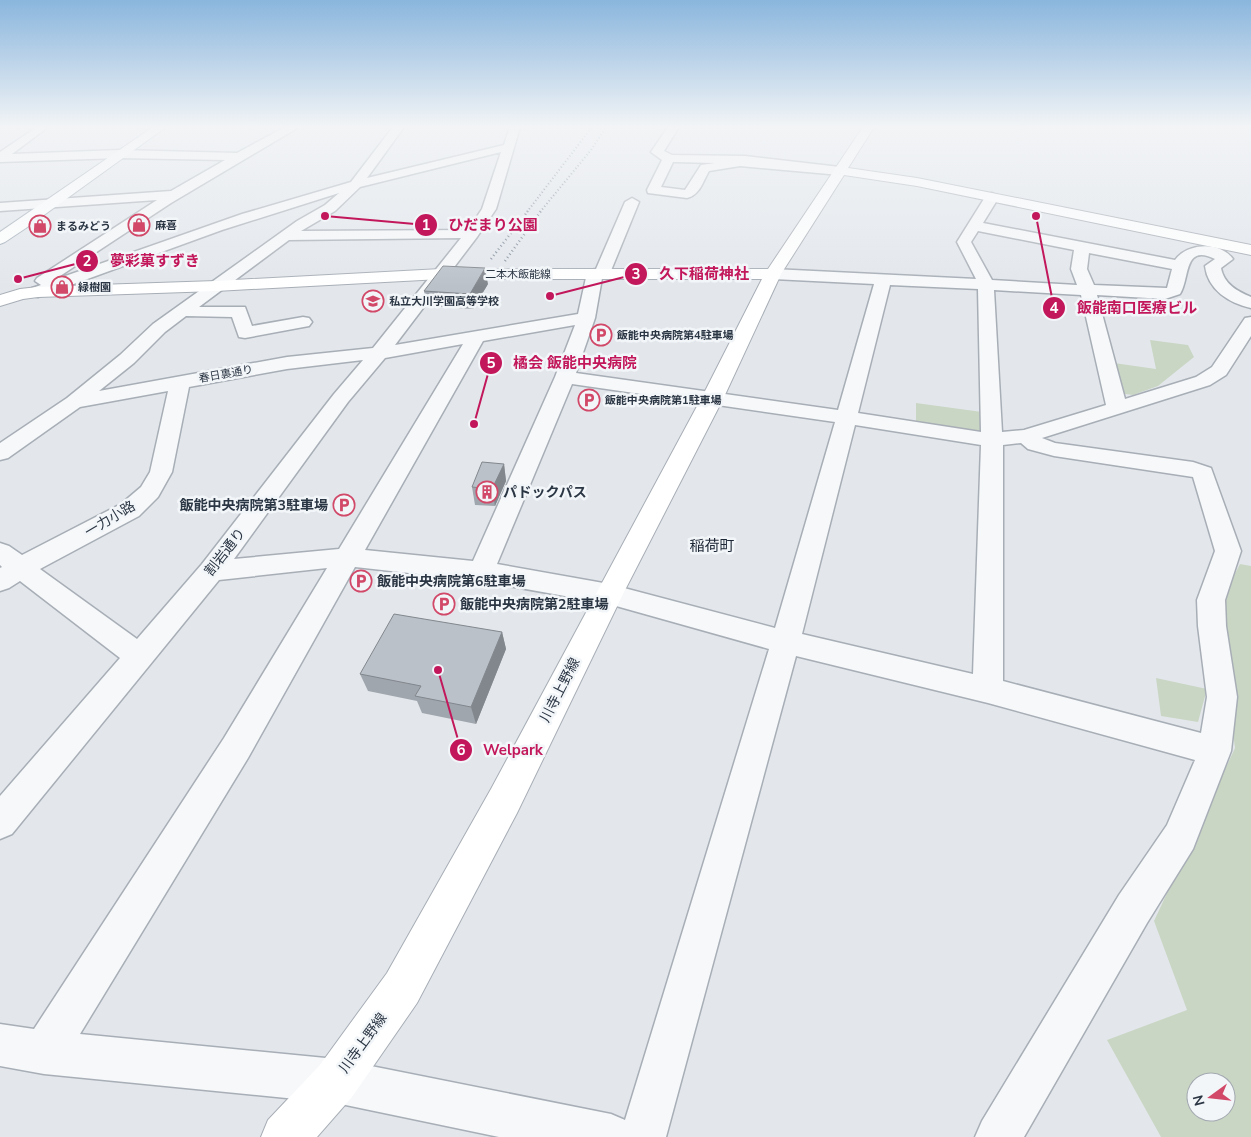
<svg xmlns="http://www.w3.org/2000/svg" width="1251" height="1137" viewBox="0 0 1251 1137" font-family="'Nunito Sans','Noto Sans JP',sans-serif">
  <rect width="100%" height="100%" fill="#e3e7ec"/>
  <!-- green -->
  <path fill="#cad6c4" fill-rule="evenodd" d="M1150,340l38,5 6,12 -36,29 -25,9 -16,-2 -3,-30 42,6z
    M916,403l66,9 3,20 -69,-10z
    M1240,564l11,2v571h-90l-54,-97 80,-30 -33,-89 81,-173 -12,-92 -3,-54zM1196,1082h30v30h-30z
    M1156,678l51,11 -9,33 -37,-6z"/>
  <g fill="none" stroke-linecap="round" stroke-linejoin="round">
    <!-- street casing -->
    <g stroke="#a8aeb6" stroke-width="3">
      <path id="street" d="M37,127l6,1 1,2 -32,24 108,-4 117,3 48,-26h14l-128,76 -117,77 188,-66 109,-32 42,-55h11l-37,51 137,-33 6,-18h10l-24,82 -19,28 -82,108 183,-31 9,-41 2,-3 7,-1 29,-67 7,-4 7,4 -29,71 -2,3 -6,2 -7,40 -19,55 262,37 36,-126 -101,-5 -6,-2 -2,-3 2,-3 6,-2 203,10 -19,-37 30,-48 5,-1 7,4 -16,26 192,37c12,-17 45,-19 58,-1l-12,9c3,16 16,23 30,29v11c-22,-5 -43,-18 -46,-42l10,-7c-32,-16 -25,20 -35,35l-15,5 -68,-4 28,104 71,-22 16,-10 33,-49 6,-1v19l-25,39 -16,10 -168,53 13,5 138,19 18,6 30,83 -16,49 1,26 11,71 -6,54 -38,98 -46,74 -123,214h-49l7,-16 137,-226 48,-70 28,-65 -207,-57 -192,-47 -130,481h-167l-163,-34 -292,-29 -44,-8v-42l34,5 190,-291 103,-170 -108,12 -207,254 -12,5v-43l120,-138 -100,-77 -11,7 -9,3v-23l2,-1 -2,-2v-22l9,3 13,9 99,-51 20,-17 9,-15 18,-81 -88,16 -72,51 -8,2v-17l67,-45 53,-43 33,-31 144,-103 28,-16 14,-12 -117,37 -184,67 -6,-1 -2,-4 2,-4 9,-3 -6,-4 2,-3 120,-78 -157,11v-8l171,-12 54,-31 -105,-2 -120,4v-10zM501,152l-19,57 -14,21 -167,1 34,-20 25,-24zM978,231l96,19 -3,19 6,16 -85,-5 -21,-38zM461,238l-88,110 -86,9 -188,34 35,-28 31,-31 21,-16 46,1 7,20 6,1 64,-12 3,-4 -3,-4 -6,-1 -51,9 -7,-19h-46l90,-67zM1089,253l83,16 -5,19 -73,-3 -7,-16zM890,285l88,4 3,143 -123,-19zM994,290l87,5 25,110 -82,25 -22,2zM575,325l-20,52 -82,184 -108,-11 118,-209zM463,344l-124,205 -105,10 114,-157 37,-44zM363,360l-29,34 -132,170 -65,75 -97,-70 99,-53 19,-19 14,-25 17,-85 98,-18zM572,384l263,38 -60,206 -166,-44 -112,-20zM855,425l126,20 -8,229 -171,-40zM1021,443l7,6 26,7 139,21 22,74 -18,49 1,26 9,71 -6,36 -198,-52v-236zM355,567l126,14 128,23 160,45 -144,471 -14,-6 -275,-55 -256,-25 168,-276z
        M668,127h11l-15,24 8,4 73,1 95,11 6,4 -6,4 -100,-9 -31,5c-6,10 -9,24 -22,27l-39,-5 -1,-3 15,-30 -11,-8zM673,162h2l40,1 -14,2 -16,25 -24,-3z"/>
    </g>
    <!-- secondary casing -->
    <g stroke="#a8aeb6" stroke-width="2">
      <path id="secondary" d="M35,127h13l-9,6 -6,-3z
        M863,127h11l-26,41 69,10 334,67v10l-334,-69 -73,-11 -63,99 -57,123 -101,197 -106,219 -100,190 -65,94 -35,40h-56l7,-17 52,-55 67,-92 104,-184 211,-392 60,-118h-321l-225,12 -178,6 -15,2 -23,7v-11l20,-6 18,-2 178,-6 225,-12h327z"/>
    </g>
    <!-- primary casing -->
    <g stroke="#a2adb8" stroke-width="2">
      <path id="primary" d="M153,127h13l-140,101 -21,14 -5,2v-12z"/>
    </g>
    <!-- street -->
    <use href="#street" fill="#f6f8fa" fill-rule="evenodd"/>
    <!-- secondary -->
    <use href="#secondary" fill="#fff" fill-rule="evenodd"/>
    <!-- primary -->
    <use href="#primary" fill="#fff" fill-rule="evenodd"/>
    <!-- rail-far1 -->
    <path stroke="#7c8896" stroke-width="2" stroke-dasharray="1 2.5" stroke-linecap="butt" d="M527,212l65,-85
      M540,212l51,-62 15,-23"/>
    <!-- rail -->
    <path stroke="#7c8896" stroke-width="2.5" stroke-dasharray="1 3" stroke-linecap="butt" d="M491,259l37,-48
      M505,261l36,-50"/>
  </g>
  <!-- wall -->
  <path fill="#a0a6ad" d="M488,284l-15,25 -46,-3 -3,-15z
    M504,464l2,17 -11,25 -20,-1 -3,-18z
    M502,632l4,17 -30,75 -54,-11 -5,-12 -49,-10 -8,-17z"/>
  <!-- shaded-wall -->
  <path fill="#82878d" d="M485,268l3,16 -15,25 -3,-15z
    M504,464l2,17 -11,25 -3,-17z
    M502,632l4,17 -30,75 -5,-17z"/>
  <!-- building -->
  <path fill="#bac1c9" stroke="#82878d" d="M443,266l42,2 -15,26 -46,-3z
    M482,462l22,2 -12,25 -20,-2z
    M394,614l108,18 -31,75 -56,-11 6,-10 -61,-12z"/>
  <!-- sky -->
  <linearGradient id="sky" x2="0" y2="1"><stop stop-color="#8ab6dd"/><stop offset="0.44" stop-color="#f2f4f6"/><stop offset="1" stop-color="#f2f4f6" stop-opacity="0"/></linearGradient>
  <rect width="1251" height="287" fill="url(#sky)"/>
  <!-- icons -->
  <defs>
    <g id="shop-ring" transform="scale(1.125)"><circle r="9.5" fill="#f3f6f9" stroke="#d14868" stroke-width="1.5"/><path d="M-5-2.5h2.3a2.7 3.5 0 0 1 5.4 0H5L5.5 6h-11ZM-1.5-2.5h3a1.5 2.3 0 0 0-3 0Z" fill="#d14868"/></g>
    <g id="school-ring" transform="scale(1.125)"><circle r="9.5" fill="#f3f6f9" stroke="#d14868" stroke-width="1.5"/><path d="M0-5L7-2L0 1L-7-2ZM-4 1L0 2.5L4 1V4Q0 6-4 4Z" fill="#d14868"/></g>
    <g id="parking-ring" transform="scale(1.125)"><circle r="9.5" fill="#f3f6f9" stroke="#d14868" stroke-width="1.5"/><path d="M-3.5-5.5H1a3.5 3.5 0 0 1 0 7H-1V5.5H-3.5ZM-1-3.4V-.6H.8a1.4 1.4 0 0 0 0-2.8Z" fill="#d14868"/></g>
    <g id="building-ring" transform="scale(1.125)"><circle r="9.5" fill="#f3f6f9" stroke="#d14868" stroke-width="1.5"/><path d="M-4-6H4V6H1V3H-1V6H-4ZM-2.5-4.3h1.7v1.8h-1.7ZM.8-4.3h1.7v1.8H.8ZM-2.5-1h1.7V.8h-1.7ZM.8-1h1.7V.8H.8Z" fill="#d14868"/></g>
  </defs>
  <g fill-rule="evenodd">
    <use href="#shop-ring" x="139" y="225"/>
    <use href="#shop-ring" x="40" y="226"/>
    <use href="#shop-ring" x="62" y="287"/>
    <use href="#school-ring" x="373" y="301"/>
    <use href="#parking-ring" x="601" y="335"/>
    <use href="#parking-ring" x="589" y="400"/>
    <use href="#building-ring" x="487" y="492"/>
    <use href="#parking-ring" x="344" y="505"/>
    <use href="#parking-ring" x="361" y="581"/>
    <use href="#parking-ring" x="444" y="604"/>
  </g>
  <g text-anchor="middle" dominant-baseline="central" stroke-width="5" stroke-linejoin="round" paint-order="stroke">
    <!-- far-poi labels -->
    <g font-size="11" font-weight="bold" fill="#2b3644" stroke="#f3f6f9" text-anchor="start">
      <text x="155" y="225">麻喜</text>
      <text x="56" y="226">まるみどう</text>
      <text x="78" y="287">緑樹園</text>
      <text x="389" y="301">私立大川学園高等学校</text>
      <text x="617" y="335">飯能中央病院第4駐車場</text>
      <text x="605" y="400">飯能中央病院第1駐車場</text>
    </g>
    <!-- far-street labels -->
    <g font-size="11" fill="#2b3644" stroke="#f3f6f9">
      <text x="518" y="274">二本木飯能線</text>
      <text transform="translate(226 374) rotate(-10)">春日裏通り</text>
    </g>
    <!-- poi labels -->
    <g font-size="14" font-weight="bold" fill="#2b3644" stroke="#f3f6f9" text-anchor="start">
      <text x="503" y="492">パドックパス</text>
      <text x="328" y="505" text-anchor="end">飯能中央病院第3駐車場</text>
      <text x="377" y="581">飯能中央病院第6駐車場</text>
      <text x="460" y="604">飯能中央病院第2駐車場</text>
    </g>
    <!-- street labels -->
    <g font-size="14" fill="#2b3644" stroke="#f3f6f9">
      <text transform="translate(110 519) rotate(-31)">一力小路</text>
      <text transform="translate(225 552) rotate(-52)">割岩通り</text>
      <text transform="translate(560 690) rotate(-63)">川寺上野線</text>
      <text transform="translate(363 1043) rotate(-54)">川寺上野線</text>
    </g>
    <!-- neighbourhood labels -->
    <g font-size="15" fill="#1d2735" stroke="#f3f6f9">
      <text x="712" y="546">稲荷町</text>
    </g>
  </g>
  <!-- callouts -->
  <path fill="none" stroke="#c2185b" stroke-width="2" d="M325 216L426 225M18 279L87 261M550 296L636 274M1036 216L1054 308M474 424L491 363M438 670L461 750"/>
  <g fill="#c2185b" stroke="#f3f6f9" stroke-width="2">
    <circle cx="325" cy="216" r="5"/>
    <circle cx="18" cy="279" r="5"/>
    <circle cx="550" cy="296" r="5"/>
    <circle cx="1036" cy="216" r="5"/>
    <circle cx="474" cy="424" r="5"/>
    <circle cx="438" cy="670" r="5"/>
    <circle cx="426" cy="225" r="12"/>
    <circle cx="87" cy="261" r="12"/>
    <circle cx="636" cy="274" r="12"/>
    <circle cx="1054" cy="308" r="12"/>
    <circle cx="491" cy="363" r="12"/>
    <circle cx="461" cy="750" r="12"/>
  </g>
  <g font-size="15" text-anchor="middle" font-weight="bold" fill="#fff">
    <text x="426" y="230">1</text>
    <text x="87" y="266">2</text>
    <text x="636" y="279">3</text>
    <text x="1054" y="313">4</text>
    <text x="491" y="368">5</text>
    <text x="461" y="755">6</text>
  </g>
  <g font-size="15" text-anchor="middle" font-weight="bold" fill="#c2185b" stroke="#f3f6f9" stroke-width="5" stroke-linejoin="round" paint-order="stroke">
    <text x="493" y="230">ひだまり公園</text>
    <text x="155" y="266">夢彩菓すずき</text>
    <text x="704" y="279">久下稲荷神社</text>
    <text x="1137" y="313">飯能南口医療ビル</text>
    <text x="575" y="368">橘会 飯能中央病院</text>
    <text x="513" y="755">Welpark</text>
  </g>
  <!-- north arrow -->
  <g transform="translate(1211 1097) rotate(255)"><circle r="24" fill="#f3f6f9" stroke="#a3a9b1"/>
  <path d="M0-4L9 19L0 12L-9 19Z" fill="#d14868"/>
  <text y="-8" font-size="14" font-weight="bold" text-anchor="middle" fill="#2b3644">N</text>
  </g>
</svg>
